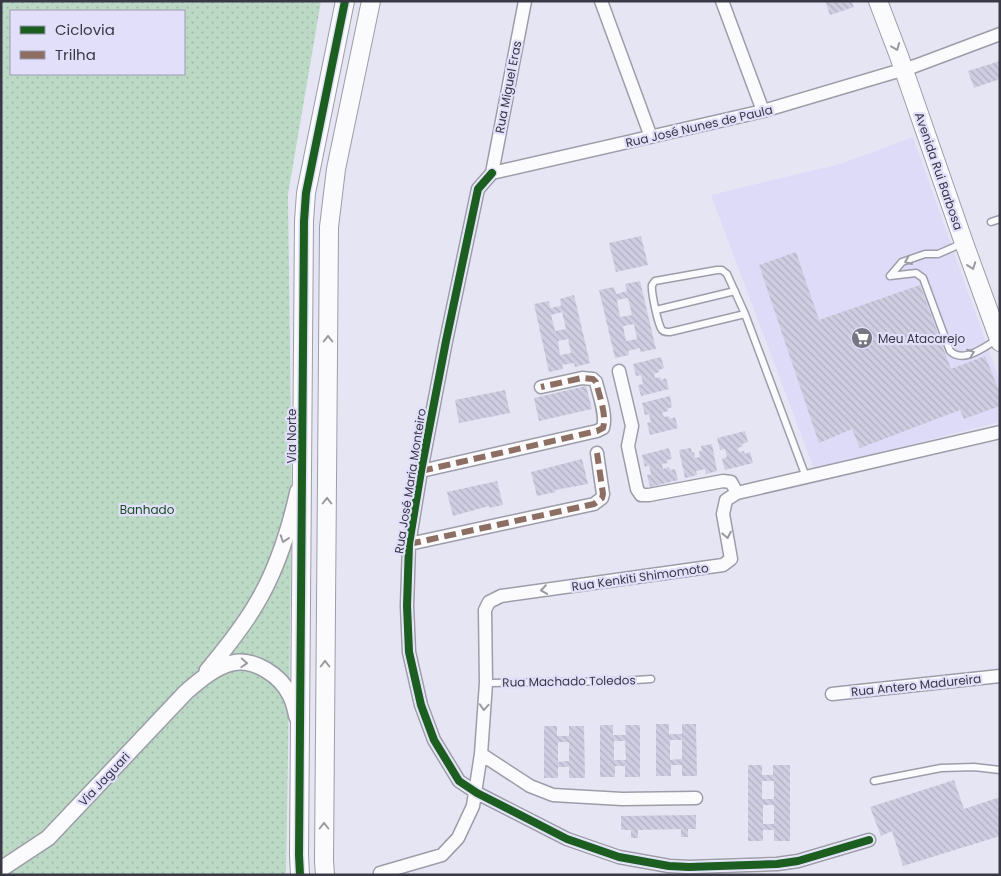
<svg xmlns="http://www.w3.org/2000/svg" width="1001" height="876" viewBox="0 0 1001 876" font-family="Poppins,sans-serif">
  <defs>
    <pattern id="park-dots" width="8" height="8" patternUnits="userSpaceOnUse" patternTransform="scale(1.25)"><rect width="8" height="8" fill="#bbd9c5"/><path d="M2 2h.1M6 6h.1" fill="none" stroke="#a2bbab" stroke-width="1.8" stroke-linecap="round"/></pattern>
    <pattern id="building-back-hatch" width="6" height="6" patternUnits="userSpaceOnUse" patternTransform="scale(1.25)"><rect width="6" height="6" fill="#cfcde1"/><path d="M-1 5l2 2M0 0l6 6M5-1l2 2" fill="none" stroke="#b2b1c2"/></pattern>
  </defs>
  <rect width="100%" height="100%" fill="#e6e5f4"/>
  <!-- built -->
  <path fill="#dddbf8" d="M913,137l87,245v40l-186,47 -103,-274 129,-31z"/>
  <!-- park -->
  <path fill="url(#park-dots)" fill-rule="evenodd" d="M1,1h320l-33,193 4,316 -6,365h-285zM11,11h173v63h-173z"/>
  <!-- building -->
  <path fill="url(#building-back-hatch)" fill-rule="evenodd" d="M825,1h26l3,6 -24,8z
    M1000,61v18l-26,9 -6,-17z
    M641,236l7,29 -32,7 -7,-29z
    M796,252l23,68 101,-35 31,84 34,-13 15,37v13l-36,13 -4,-9 -100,38 -8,-19 -33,14 -60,-178z
    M640,281l16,68 -16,3v-4l-12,3 1,4 -14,3 -16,-68 15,-3 2,7 11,-3 -2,-7zM628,298l4,17 -12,2 -3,-17zM634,324l3,15 -11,2 -3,-15z
    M574,295l16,68 -15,4 -1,-4 -12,2 1,4 -14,3 -15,-68 15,-3 1,7 11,-2 -1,-7zM562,312l4,17 -11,2 -4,-16zM568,339l3,14 -11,2 -2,-14z
    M661,357l3,11 -5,2v2l-5,2 1,4 5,-1 1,3 5,-2 3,11 -28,7 -3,-11 5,-1 -2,-9 -5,1 -3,-12z
    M586,386l6,23 -53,12 -5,-23z
    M505,390l5,23 -51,10 -4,-23z
    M670,396l2,11 -5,2 1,2 -6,2 2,4 5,-1 1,3 5,-2 3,11 -28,7 -3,-12 4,-1 -2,-8 -4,1 -3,-12z
    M745,431l3,11 -6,2 1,2 -5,2 1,4 5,-1 1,3 5,-2 3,11 -28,7 -3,-11 5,-2 -2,-8 -5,1 -3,-12z
    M712,444l5,27 -11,3 -1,-5 -9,2 1,4 -12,3 -6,-28 12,-2 1,5 2,-1 1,6 5,-1 -1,-6h3l-1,-5z
    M669,448l3,11 -5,1 1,3 -6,1 1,5 6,-2 1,3 5,-1 3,11 -28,7 -3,-12 4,-1 -2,-9 -4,2 -3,-12z
    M582,459l6,25 -33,6 1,2 -19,4 -6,-24z
    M497,481l6,24 -14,3v-2l-36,10 -6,-24z
    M656,724h13v10h13v-10h14l1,52h-15v-11h-11v11h-15zM670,740h12v19l-12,1z
    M600,725h13v10h13l-1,-10h15v52h-15v-11h-10v11h-15zM614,741h11l1,19h-12z
    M544,726h13v10h12v-10h15l1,52h-16v-11h-11v11h-14zM558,742h11v19l-11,1z
    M748,765h14v10h11v-10h17v76h-16v-11h-11v11h-15zM762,781h12v18h-12zM763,805h11v19h-11z
    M954,780l10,29 36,-12v39l-97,30 -11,-35 -11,5 -11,-29z
    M696,815v14h-8v8h-7v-8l-43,1v8h-7v-8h-10v-14z"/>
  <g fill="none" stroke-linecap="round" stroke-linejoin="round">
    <!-- service casing -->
    <g stroke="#9d9da9" stroke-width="9">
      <path id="service" d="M991,222l9,-3
        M890,276l26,-3 7,5 27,73c14,13 34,-4 48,-12
        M890,276l12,-14 23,-8h13l25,-11
        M656,310l79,-19
        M745,314l-75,18c-4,0 -6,0 -8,-2 -4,-5 -11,-38 -10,-45l3,-4 62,-11h5l5,4 18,40 61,163
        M486,683l135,-2 30,-2
        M874,781l67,-13 33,-1 26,3"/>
    </g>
    <!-- minor casing -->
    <g stroke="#9d9da9" stroke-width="15">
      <path id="minor" d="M601,1l50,136
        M722,1l41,110
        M492,173l-14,16 -32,152 -25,130 -12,73 -2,62 2,46 12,53 13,35 25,41 18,12 90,46 52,18 50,9 20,1 88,-3 21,-3 71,-21
        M492,173l271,-62 152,-45 85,-32
        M492,173l33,-172
        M619,371l13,55 -4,20 9,43 4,6h8l74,-14 8,1 6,11
        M421,471l176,-40 6,-3c4,-13 -4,-33 -7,-46l-3,-3 -11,-1 -41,9
        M409,544l185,-40 8,-6 1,-4 -6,-41
        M832,694l168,-18
        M481,754l49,32 23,9 69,4 74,-1
        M380,873l62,-18 16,-17 15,-32 8,-52 5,-71 -1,-73 4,-8 12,-6 222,-31 8,-6 -8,-45 3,-14 11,-7 263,-61"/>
    </g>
    <!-- tertiary casing -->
    <g stroke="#9d9da9" stroke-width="18">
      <path id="tertiary" d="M207,671c17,-21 34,-41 48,-65 21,-34 34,-75 43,-115
        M1,869l47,-31 138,-146c14,-12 29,-25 46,-29 22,-5 48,12 58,32 4,6 5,15 7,22"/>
    </g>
    <!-- secondary casing -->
    <g stroke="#9d9da9" stroke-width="20">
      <path id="secondary" d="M878,1l21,55 65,187 36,99
        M300,875l-1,-20 5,-634 2,-28 39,-192
        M325,875l-1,-14 5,-634 7,-58 35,-168"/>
    </g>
    <!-- service -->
    <use href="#service" stroke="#fbfbfd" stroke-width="6"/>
    <!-- minor -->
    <use href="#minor" stroke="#fbfbfd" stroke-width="12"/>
    <!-- tertiary -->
    <use href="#tertiary" stroke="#fbfbfd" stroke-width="15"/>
    <!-- secondary -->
    <use href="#secondary" stroke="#fbfbfd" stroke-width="18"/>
    <!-- quiet -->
    <path stroke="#8d6e63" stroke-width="6" stroke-dasharray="12 6" stroke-linecap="butt" d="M421,471l176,-40 6,-3c4,-13 -4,-33 -7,-46l-3,-3 -11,-1 -41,9
      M409,544l185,-40 8,-6 1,-4 -6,-41"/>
    <!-- cycleway casing -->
    <g stroke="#e1dffa" stroke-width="11">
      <path id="cycleway" d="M492,173l-14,16 -32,152 -25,130 -12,73 -2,62 2,46 12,53 13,35 25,41 18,12 90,46 52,18 50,9 20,1 88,-3 21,-3 71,-21
        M300,875l-1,-20 5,-634 2,-28 39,-192"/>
    </g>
    <!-- cycleway -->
    <use href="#cycleway" stroke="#1b5e20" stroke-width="8"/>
  </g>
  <!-- one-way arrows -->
  <defs><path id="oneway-chevron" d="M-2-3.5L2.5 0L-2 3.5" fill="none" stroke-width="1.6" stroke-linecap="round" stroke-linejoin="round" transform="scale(1.25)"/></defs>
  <g stroke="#9a9aa1">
    <use href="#oneway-chevron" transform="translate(896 47) rotate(68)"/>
    <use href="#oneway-chevron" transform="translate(908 261) rotate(156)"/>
    <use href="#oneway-chevron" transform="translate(972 266) rotate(70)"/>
    <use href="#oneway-chevron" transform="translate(328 339) rotate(-90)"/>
    <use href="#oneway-chevron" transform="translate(971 353) rotate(-20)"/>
    <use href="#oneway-chevron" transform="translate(327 501) rotate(-90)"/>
    <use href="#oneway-chevron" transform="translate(727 535) rotate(79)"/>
    <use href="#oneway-chevron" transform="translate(284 539) rotate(109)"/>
    <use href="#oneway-chevron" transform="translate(544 590) rotate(172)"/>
    <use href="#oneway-chevron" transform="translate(244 663) rotate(3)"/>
    <use href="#oneway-chevron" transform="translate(325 664) rotate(-90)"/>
    <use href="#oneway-chevron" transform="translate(484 707) rotate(94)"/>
    <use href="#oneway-chevron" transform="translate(324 826) rotate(-90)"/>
  </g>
  <!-- icons -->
  <defs>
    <g id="supermarket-disc" transform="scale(1.125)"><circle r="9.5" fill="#767582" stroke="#e1dffa"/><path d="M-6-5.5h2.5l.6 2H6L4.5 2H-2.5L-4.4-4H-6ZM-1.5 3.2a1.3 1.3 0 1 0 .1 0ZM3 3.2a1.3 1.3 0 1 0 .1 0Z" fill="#fff"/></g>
  </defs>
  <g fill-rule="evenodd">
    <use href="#supermarket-disc" x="862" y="338"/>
  </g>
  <g text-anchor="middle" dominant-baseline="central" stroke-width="4.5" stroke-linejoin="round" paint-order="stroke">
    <!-- street labels -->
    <g font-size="12" fill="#393845" stroke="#e1dffa">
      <text transform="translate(508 87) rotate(-79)">Rua Miguel Eras</text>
      <text transform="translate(699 126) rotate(-13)">Rua José Nunes de Paula</text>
      <text transform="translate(939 171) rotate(71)">Avenida Rui Barbosa</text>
      <text transform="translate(291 436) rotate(-90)">Via Norte</text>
      <text transform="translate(410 481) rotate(-81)">Rua José Maria Monteiro</text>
      <text transform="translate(640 577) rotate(-8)">Rua Kenkiti Shimomoto</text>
      <text transform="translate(569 681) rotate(-1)">Rua Machado Toledos</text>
      <text transform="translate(916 685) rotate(-6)">Rua Antero Madureira</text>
      <text transform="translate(104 779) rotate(-47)">Via Jaguari</text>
    </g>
    <!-- poi labels -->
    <g font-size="12" fill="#393845" stroke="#e1dffa" text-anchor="start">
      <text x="878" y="338">Meu Atacarejo</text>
    </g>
    <!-- park labels -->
    <g font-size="12" fill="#174b22" stroke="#e1dffa">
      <text x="147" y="509">Banhado</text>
    </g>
  </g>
  <!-- border -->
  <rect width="1001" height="876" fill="none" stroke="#393845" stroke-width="5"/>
  <!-- legend -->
  <rect x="10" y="10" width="175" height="65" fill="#e1dffa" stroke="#9e9cb2"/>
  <rect x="20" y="26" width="25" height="8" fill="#1b5e20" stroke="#9e9cb2"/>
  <text x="55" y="35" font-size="15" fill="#393845">Ciclovia</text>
  <rect x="20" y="51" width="25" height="8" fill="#8d6e63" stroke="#9e9cb2"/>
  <text x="55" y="60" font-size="15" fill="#393845">Trilha</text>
</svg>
